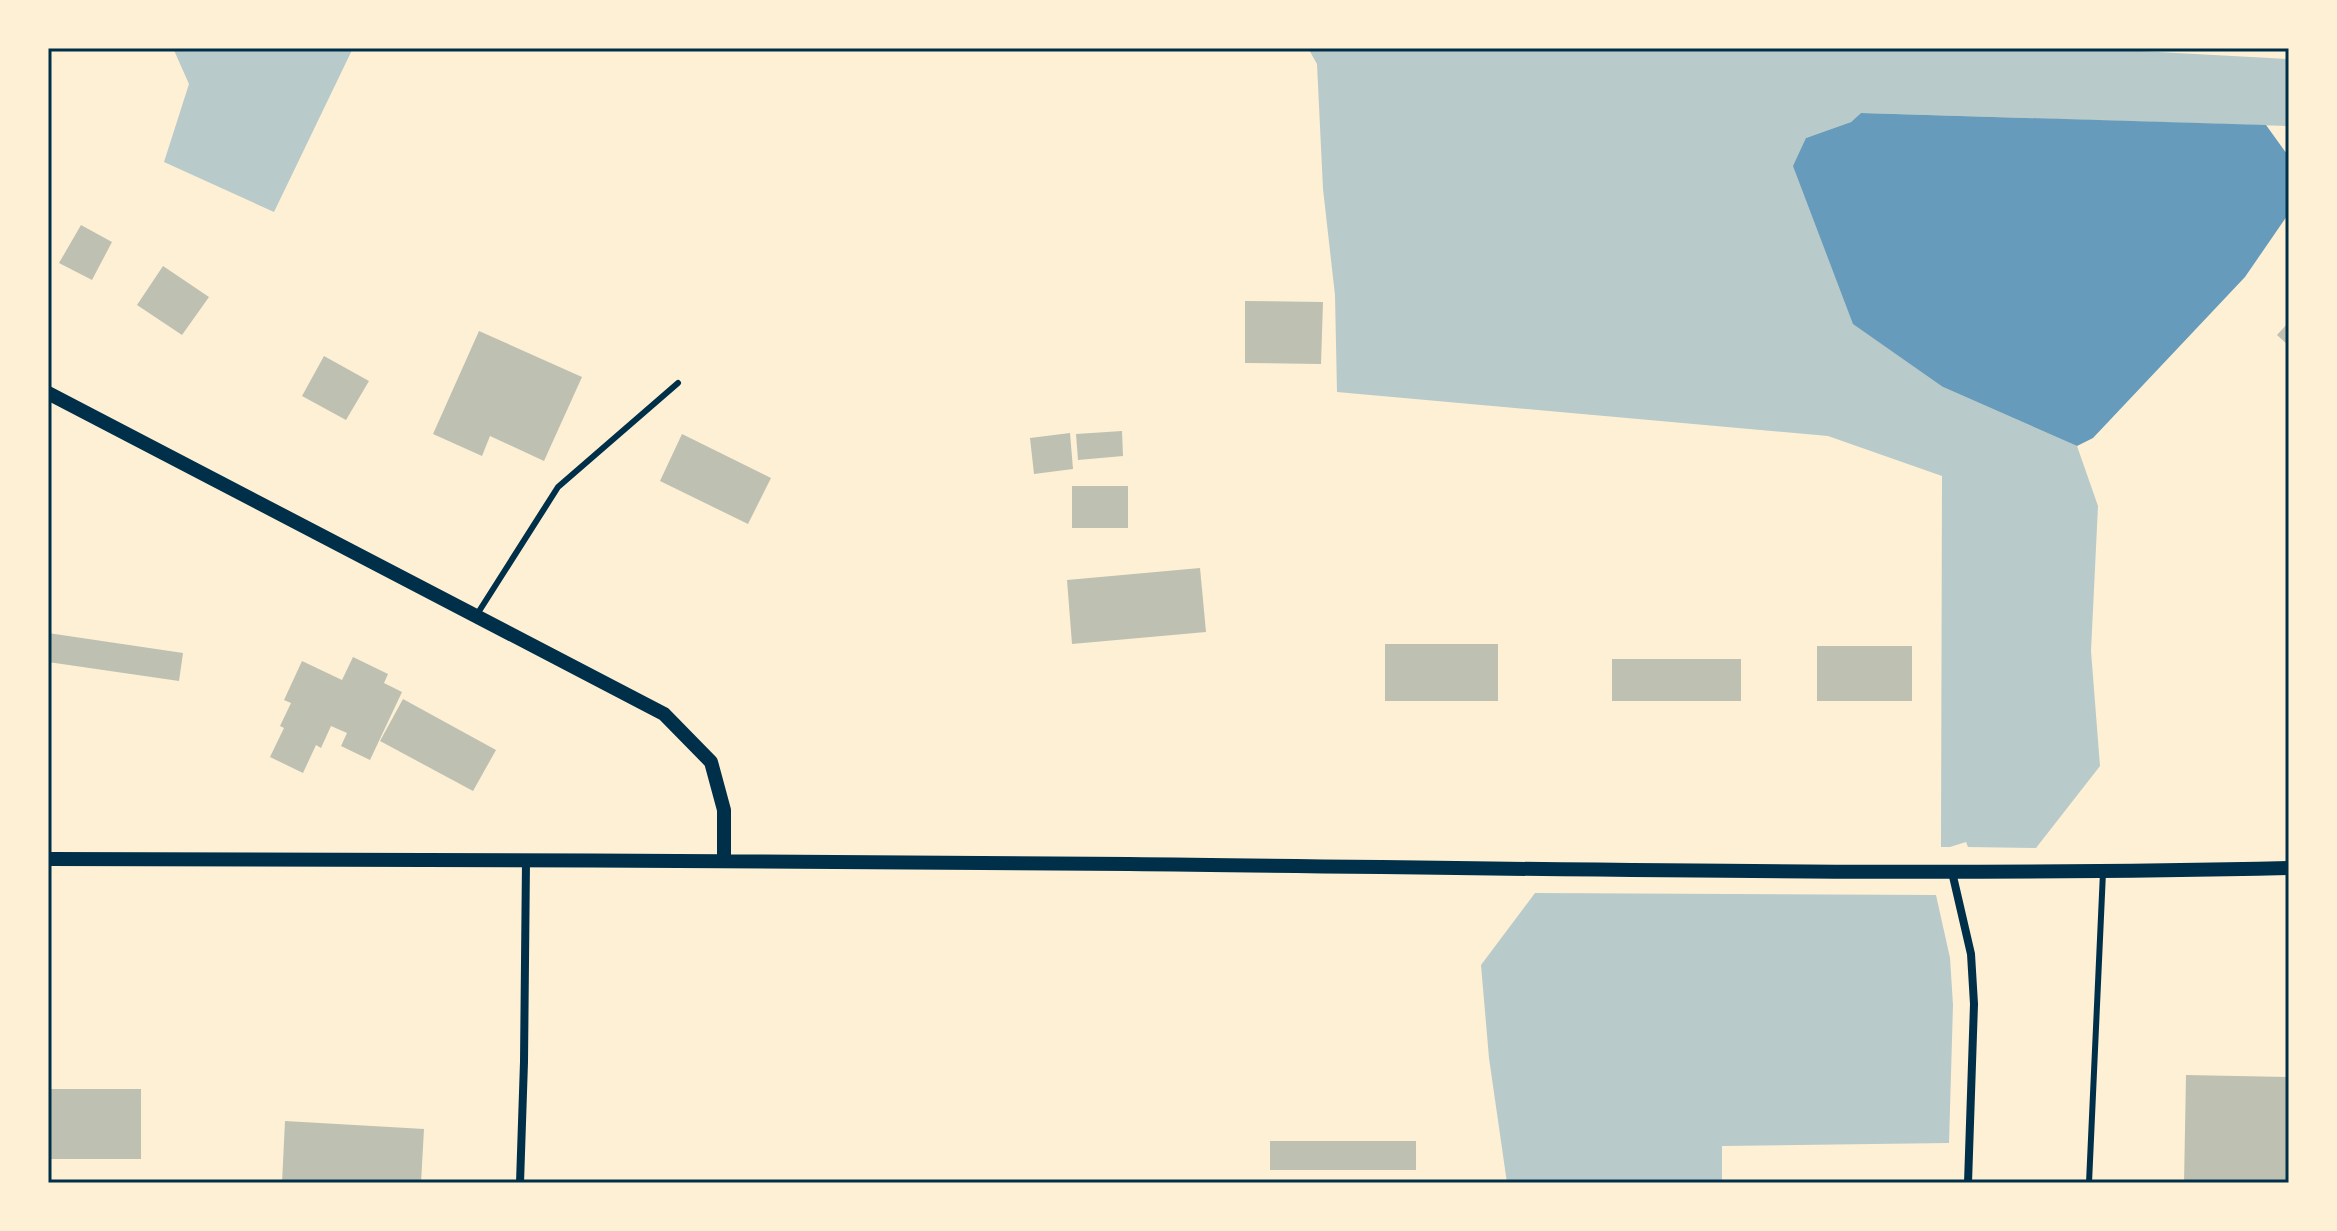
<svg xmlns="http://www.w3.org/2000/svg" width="2337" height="1231" viewBox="0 0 2337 1231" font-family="Signika,sans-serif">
  <rect width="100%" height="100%" fill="#fdf0d5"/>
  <!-- green -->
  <path fill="#b9caca" d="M173,48h180l-79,164 -110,-50 25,-78z
    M1308,48h776l205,11v67l-428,-13 -10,9 -45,16 137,249 134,59 21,60 -7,145 9,115 -64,82 -68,-1 -2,-5 -16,5h-9l1,-371 -114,-40 -491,-44 -2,-97 -12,-106 -6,-125z
    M1535,893l401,2 14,63 3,47 -4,138 -227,3v37h-215l-18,-125 -8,-93z"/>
  <!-- water -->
  <path fill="#669bbc" d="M1861,113l405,12 23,32v56l-44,64 -152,161 -16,8 -134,-59 -90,-63 -60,-158 13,-28 45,-16z"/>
  <!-- building -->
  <path fill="#bec0b2" d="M81,225l31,17 -20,38 -33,-17z
    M163,266l46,31 -27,38 -45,-30z
    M1245,301l78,1 -2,62 -76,-1z
    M2289,322v24l-12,-11z
    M479,331l103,46 -38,84 -54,-25 -8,20 -49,-22z
    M324,356l45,25 -23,39 -44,-24z
    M1122,431l1,25 -45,4 -2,-26z
    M1070,433l3,36 -39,5 -4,-36z
    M682,434l89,44 -23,46 -88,-43z
    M1072,486h56v42h-56z
    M1200,568l6,64 -134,12 -5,-64z
    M48,633l135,20 -4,28 -131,-19z
    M1385,644h113v57h-113z
    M1817,646h95v55h-95z
    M353,657l35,17 -4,9 18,9 -32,68 -29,-14 6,-13 -16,-7 -10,22 -5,-3 -13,28 -33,-16 14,-29 -4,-2 11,-23 -7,-3 18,-39 40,19z
    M1612,659h129v42h-129z
    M403,699l93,51 -23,41 -93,-50z
    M2186,1075l103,2v106h-105z
    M48,1089h93v70h-93z
    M285,1121l139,8 -3,54h-139z
    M1270,1141h146v29h-146z"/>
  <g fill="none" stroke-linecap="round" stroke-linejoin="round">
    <!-- service -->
    <path stroke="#003049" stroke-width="6" d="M476,616l82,-129 120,-104
      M2089,1183l14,-311"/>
    <!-- minor -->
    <path stroke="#003049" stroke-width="8" d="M1952,872l19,82 3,50 -6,179
      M520,1183l4,-121 2,-201"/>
    <!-- tertiary -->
    <path stroke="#003049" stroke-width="14" d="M48,393l616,321 47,48 13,48v49
      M48,859c360,1 721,1 1081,5 387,4 774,13 1160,4"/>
  </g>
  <!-- border -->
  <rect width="2337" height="1231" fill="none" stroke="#fdf0d5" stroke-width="100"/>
  <rect x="50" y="50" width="2237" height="1131" fill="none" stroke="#003049" stroke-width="3"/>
</svg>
